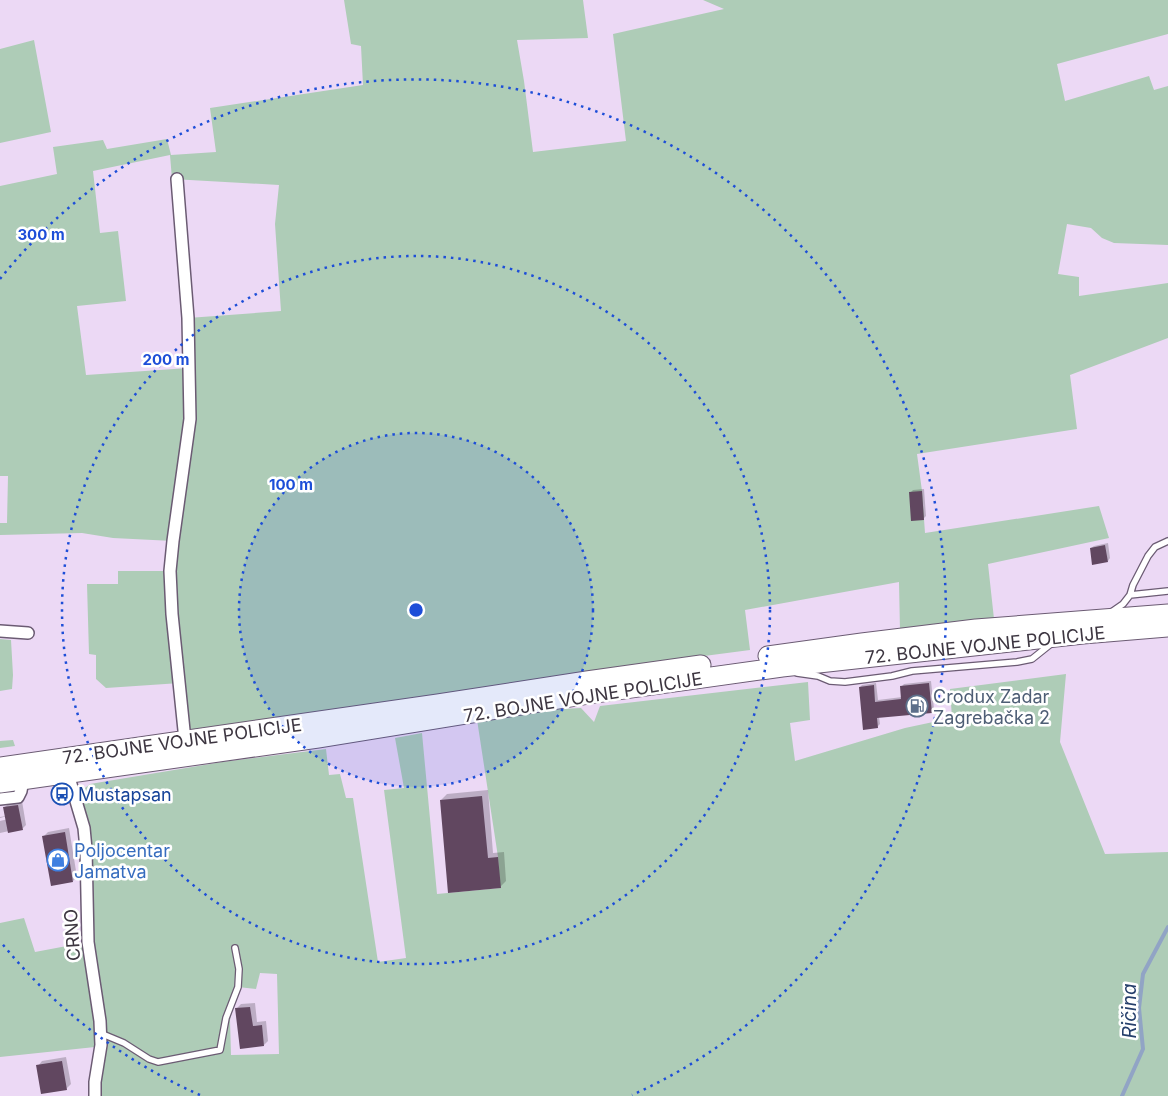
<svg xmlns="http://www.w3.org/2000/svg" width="1168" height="1096" viewBox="0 0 1168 1096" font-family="Inter,sans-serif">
  <rect width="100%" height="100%" fill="#ecd9f5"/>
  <!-- green -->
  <path fill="#aeccb7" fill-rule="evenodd" d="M344,0h239l5,38 -71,2 7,41 9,71 93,-11 -13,-107 111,-25 -21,-9h465v34l-111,30 8,37 84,-25 5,14 14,-4v159l-54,-2 -12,-5 -11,-10 -24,-4 -9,50 21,3v19l89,-13v55l-98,37 7,54 -160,25 5,37 3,42 174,-27 10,32 -121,26 6,55 -94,12 -1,-49 -154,28 5,40 -130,17 -436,67 -4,-51 -74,5 -10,-9v-24l-7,-1 -2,-70h31v-13h51l4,-30 -60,-3 -31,-5 -82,2v-12h7l1,-47h-8v-290l57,-12 -4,-27 50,-7 4,9 60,-10 4,16 45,-3 -6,-44 153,-23 -2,-39 -10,-2zM170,155l2,24 107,6 -4,39 6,87 -93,7 1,50 -103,7 -9,-69 49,-5 -8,-70 -18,2 -7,-62z
    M34,40l17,92 -51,11v-94z
    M0,639l11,1 2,35 -1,14 -12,2z
    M1066,674l-6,68 45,112 63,-2v244h-1070l-3,-49 -95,10v-134l24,-5 11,34 53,-10 -1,-55 -13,-90 16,-13 132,-22 104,-13 3,26 11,-1 6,24h7l25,164 28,-4 -22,-168 20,-2 -9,-50 27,-5 15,161 63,-6 -2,-31 -22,-144 105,-5 13,14 6,-16 208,-24 2,38 -20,3 5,38 110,-33 47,-10 -2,-29zM260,973l17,1 2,80 -48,1 -1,-35 8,-33 18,2z
    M13,740l2,6 -15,2v-7z"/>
  <!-- shadow -->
  <path fill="#0003" d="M924,489l2,27 -3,3 -12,-27 2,-2z
    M1108,543l2,15 -2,3 -17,-13 3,-2z
    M931,681l3,28 -2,3 -53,5 1,7 -3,3 -17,-40 2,-2 14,-2 2,17 24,-3 -1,-10 3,-3z
    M488,790l5,63 11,-1 2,29 -6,6 -59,-87 6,-6z
    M22,801l4,24 -3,3 -23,5v-12l12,-3 -1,-3 -11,3v-1l6,-1 -1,-9 4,-4z
    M69,828l8,49 -4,4 -30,-44 5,-5z
    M255,1003l2,19 9,-1 2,20 -4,4 -28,-36 5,-5z
    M66,1057l5,27 -5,5 -28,-23 4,-5z"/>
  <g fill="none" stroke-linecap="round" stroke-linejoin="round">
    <!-- stream -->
    <path stroke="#91a4c5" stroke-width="4" d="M1122,1096l21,-47 -4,-41 4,-34 25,-47"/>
  </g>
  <!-- building -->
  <path fill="#614760" d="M922,491l2,29 -13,1 -2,-29z
    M1105,545l3,17 -16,3 -2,-17z
    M929,683l3,30 -55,5 1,10 -15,2 -4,-43 15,-2 1,17 26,-3 -1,-13z
    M482,796l6,62 10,-1 3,31 -53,5 -8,-93z
    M18,805l5,25 -15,3 -5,-26z
    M65,832l8,50 -22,4 -9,-50z
    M250,1007l3,19 9,-1 2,21 -24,3 -5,-41z
    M62,1061l5,29 -26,4 -5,-29z"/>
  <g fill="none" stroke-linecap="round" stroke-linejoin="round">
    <!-- lane casing -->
    <g stroke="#6b5b73" stroke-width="8">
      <path id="lane" d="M1130,595l38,-4
        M1110,613l13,-9 7,-9 3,-10 15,-29 7,-9 13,-6
        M797,673l21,3 12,5 15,1 47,-6 20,-5 105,-9 15,-3 20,-16
        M100,1033l24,10 25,16 9,3 62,-12 6,-32 12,-31 1,-18 -4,-21"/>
    </g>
    <!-- street casing -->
    <g stroke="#6b5b73" stroke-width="14">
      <path id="street" d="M177,179l11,139 2,101 -17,122 -3,30 2,43 13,126
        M0,631l28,2
        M68,774l16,54 2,21 2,93 12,79 1,24 -6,37v14
        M0,799l18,-2 3,-6 2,-11"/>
    </g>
    <!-- primary casing -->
    <g stroke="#6b5b73" stroke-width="21">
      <path id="primary" d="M768,656l94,-13 114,-14 192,-15
        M0,767l438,-63 149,-23 114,-16
        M0,783l318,-45 271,-44 193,-27 301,-33 85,-7"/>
    </g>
    <!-- lane -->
    <use href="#lane" stroke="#fff" stroke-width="5.5"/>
    <!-- street -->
    <use href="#street" stroke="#fff" stroke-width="11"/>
    <!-- primary -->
    <use href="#primary" stroke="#fff" stroke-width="19"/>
  </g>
  <!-- distance rings -->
  <circle cx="416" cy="610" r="177" fill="#1d4ed8" fill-opacity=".12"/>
  <g fill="none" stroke="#1d4ed8" stroke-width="2.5" stroke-dasharray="2.5 5">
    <circle cx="416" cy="610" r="177"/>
    <circle cx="416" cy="610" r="354"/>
    <path d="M200 1095A531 531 0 0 1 0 941M0 279A531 531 0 1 1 632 1095"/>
  </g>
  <!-- icons -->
  <defs>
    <g id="fuel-ring" transform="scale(1.125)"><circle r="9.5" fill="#fff" stroke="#5c6f8a" stroke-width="1.5"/><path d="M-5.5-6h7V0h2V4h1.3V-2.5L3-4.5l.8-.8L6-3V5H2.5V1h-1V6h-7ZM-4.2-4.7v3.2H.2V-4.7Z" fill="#5c6f8a"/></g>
    <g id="bus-ring" transform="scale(1.125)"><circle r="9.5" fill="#fff" stroke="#1a4fb4" stroke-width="1.5"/><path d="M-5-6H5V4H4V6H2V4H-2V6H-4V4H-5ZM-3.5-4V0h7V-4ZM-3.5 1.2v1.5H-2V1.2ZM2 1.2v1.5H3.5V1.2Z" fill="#1a4fb4"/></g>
    <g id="shop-ring" transform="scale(1.125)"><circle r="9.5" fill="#fff" stroke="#3f7fe0" stroke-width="1.5"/><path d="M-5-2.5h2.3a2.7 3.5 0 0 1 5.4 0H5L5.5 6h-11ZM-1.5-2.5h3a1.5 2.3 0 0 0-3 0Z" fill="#3f7fe0"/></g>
  </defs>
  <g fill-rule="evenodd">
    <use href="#fuel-ring" x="917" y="706"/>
    <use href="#bus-ring" x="62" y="794"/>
    <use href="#shop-ring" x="58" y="860"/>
  </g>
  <g text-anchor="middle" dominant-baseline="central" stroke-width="5" stroke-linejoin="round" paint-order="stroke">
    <!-- street labels -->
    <g font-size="18" fill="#3d3641" stroke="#fff">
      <text transform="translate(985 645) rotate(-6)">72. BOJNE VOJNE POLICIJE</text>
      <text transform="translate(583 697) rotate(-9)">72. BOJNE VOJNE POLICIJE</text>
      <text transform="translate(182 741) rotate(-8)">72. BOJNE VOJNE POLICIJE</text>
      <text transform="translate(72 935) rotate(-94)">CRNO</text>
    </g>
    <!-- service labels -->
    <g font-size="18" fill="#4e5e75" stroke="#fff" text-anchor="start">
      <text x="933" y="696">Crodux Zadar<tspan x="933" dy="21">Zagrebačka 2</tspan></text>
    </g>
    <!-- transit labels -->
    <g font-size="18" fill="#164399" stroke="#fff" text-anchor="start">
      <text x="78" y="794">Mustapsan</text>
    </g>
    <!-- shop labels -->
    <g font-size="18" fill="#366cbe" stroke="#fff" text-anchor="start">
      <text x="74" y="850">Poljocentar<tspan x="74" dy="21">Jamatva</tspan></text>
    </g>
    <!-- water labels -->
    <g font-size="19" font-style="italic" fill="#253f6b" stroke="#fff">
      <text transform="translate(1129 1011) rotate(-90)">Ričina</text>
    </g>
  </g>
  <circle cx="416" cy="610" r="8" fill="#1d4ed8" stroke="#fff" stroke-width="2.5"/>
  <g font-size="15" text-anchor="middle" font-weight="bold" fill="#1d4ed8" stroke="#fff" stroke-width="5" stroke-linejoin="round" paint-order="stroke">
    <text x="41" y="240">300 m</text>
    <text x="166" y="365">200 m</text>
    <text x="291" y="490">100 m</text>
  </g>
</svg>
